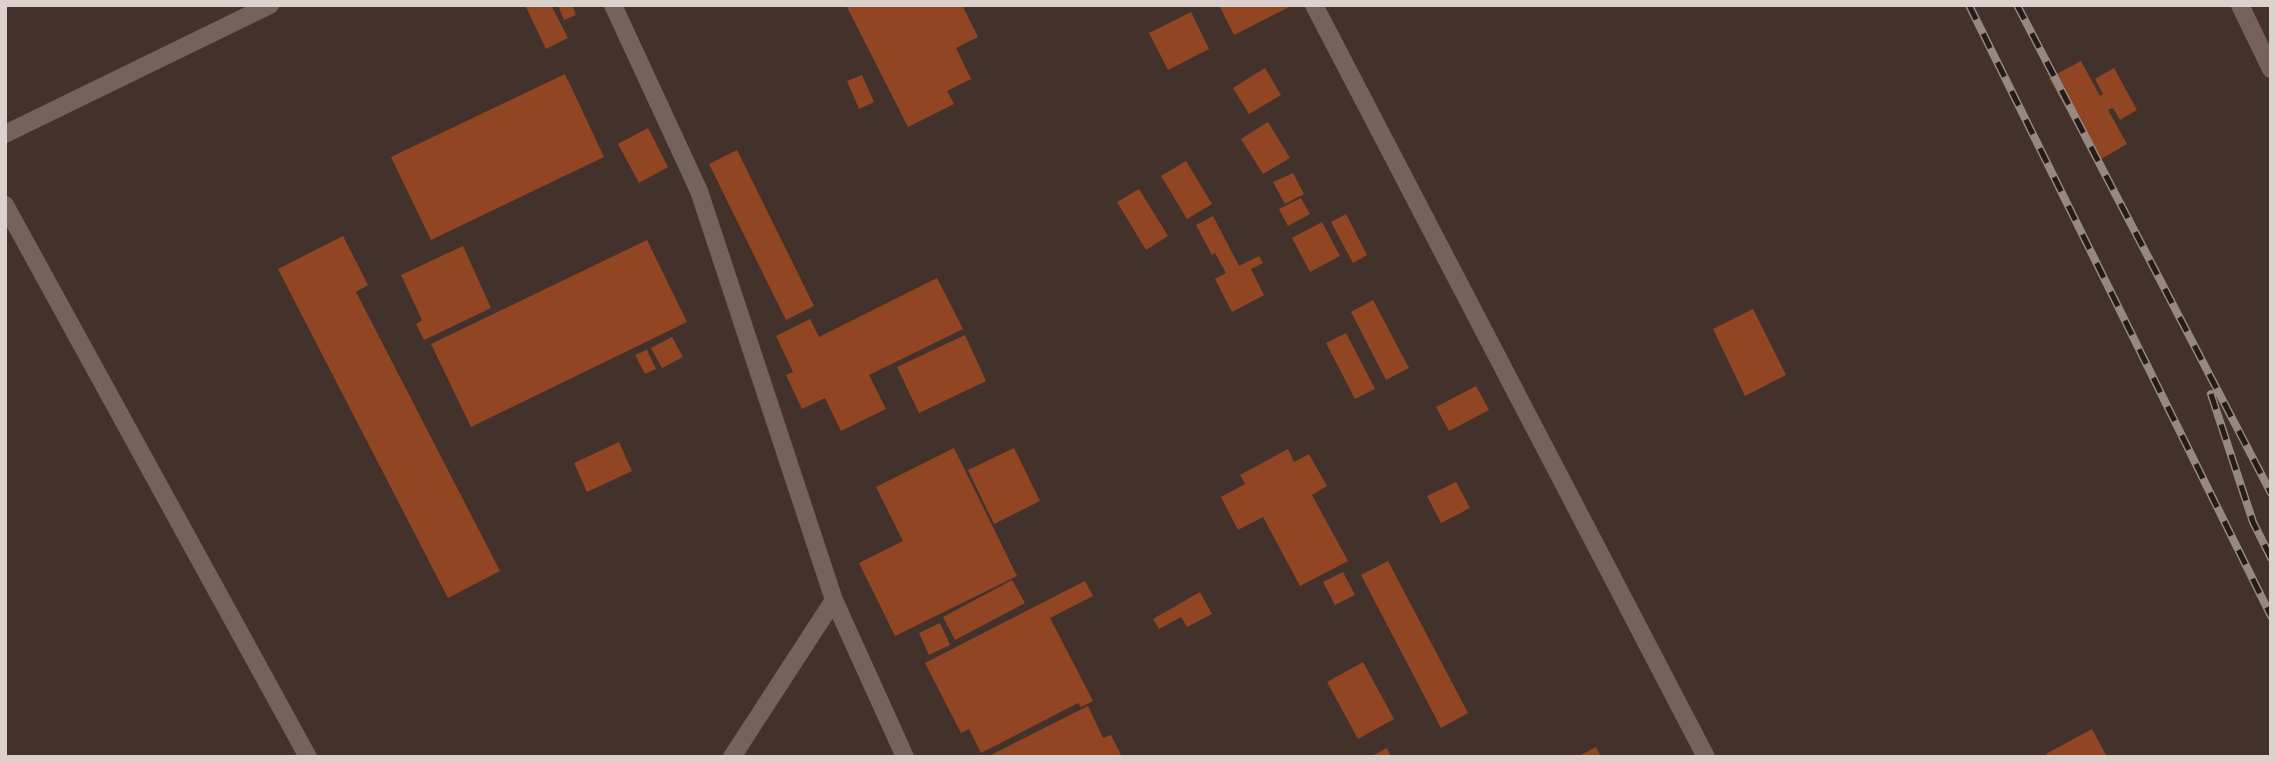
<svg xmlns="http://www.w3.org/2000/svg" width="2276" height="762" viewBox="0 0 2276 762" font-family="'Golos Text',sans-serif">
  <rect width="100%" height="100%" fill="#43322b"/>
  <!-- building -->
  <path fill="#924522" d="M525,5h26l17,33 -22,11z
    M558,5h14l4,10 -12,5z
    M846,5h116l16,32 -22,11 15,31 -24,12 7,13 -46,23z
    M1219,5h74l-59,30z
    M1191,12l18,37 -41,21 -19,-37z
    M2081,61l19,35 3,-2 -8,-15 19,-11 23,42 -17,10 -7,-12 -5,2 19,34 -31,18 -47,-84z
    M1265,68l16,27 -32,19 -16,-26z
    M565,74l39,83 -173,83 -40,-83z
    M862,75l12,27 -15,7 -12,-28z
    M1268,122l22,36 -27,16 -22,-35z
    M648,128l20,39 -29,16 -21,-39z
    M737,150l77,156 -28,14 -77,-156z
    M1186,161l26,43 -25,15 -26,-43z
    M1293,173l11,21 -19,10 -12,-22z
    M1139,189l29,47 -22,14 -29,-48z
    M1301,198l9,16 -22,12 -9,-17z
    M1346,214l21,41 -14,8 -22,-41z
    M1213,216l26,50 20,-10 4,7 -12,6 13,26 -32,17 -17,-33 11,-6 -11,-20 -3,2 -16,-30z
    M1322,222l18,34 -30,16 -18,-34z
    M343,236l25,49 -12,7 144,279 -52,27 -170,-329z
    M647,240l40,82 -216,105 -40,-83z
    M463,246l28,62 -67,32 -8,-16 6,-4 -21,-45z
    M937,278l26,51 -94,46 17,34 -45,22 -16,-33 -23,11 -16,-34 7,-3 -17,-36 34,-17 9,18z
    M1373,300l36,68 -23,12 -35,-68z
    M1753,309l33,66 -41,21 -32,-67z
    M1346,333l29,56 -20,10 -29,-56z
    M965,335l21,46 -67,32 -22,-46z
    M672,337l11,20 -21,11 -11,-20z
    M647,350l9,19 -11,5 -10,-19z
    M1476,386l13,24 -40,21 -13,-24z
    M619,442l13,29 -45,21 -13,-29z
    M954,448l63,128 -122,60 -36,-73 44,-22 -27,-54z
    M1014,448l26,53 -46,23 -26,-54z
    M1288,449l6,13 15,-8 18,32 -15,9 36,66 -48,25 -37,-69 -25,13 -17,-33 24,-13 -5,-9z
    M1456,482l14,26 -29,15 -14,-27z
    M1388,561l80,152 -27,15 -80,-153z
    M1343,572l12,23 -20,10 -12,-23z
    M1012,580l13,23 -70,37 -12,-23z
    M1085,581l8,15 -43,22 43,83 -12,6 -3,-4 -97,50 -12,-24 -8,4 -36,-70z
    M1200,592l12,22 -25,13 -6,-10 -22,12 -6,-10z
    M940,623l10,22 -21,10 -10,-22z
    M1363,662l31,57 -36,20 -31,-57z
    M1088,706l15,32 8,-3 11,22h-135z
    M2092,729l15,28h-59l-2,-3z
    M1596,747l5,10h-24z
    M1387,748l4,9h-21z"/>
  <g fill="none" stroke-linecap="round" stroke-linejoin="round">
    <!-- minor -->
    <path stroke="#75625b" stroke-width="18" d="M613,5l86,186 135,409 71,157
      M1314,5l392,752
      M2240,5l31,64
      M5,134l265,-129
      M5,205l303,552
      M732,757l102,-157"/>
    <!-- rail casing -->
    <g stroke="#968983" stroke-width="8">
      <path id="rail" d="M1969,5l302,611
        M2017,5l254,488
        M2211,394l42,128 18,36"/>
    </g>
    <!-- rail -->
    <use href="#rail" stroke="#241c19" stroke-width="5" stroke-dasharray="16" stroke-linecap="butt"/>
  </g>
  <!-- border -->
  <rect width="2276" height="762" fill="none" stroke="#dcd1cd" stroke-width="14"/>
</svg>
